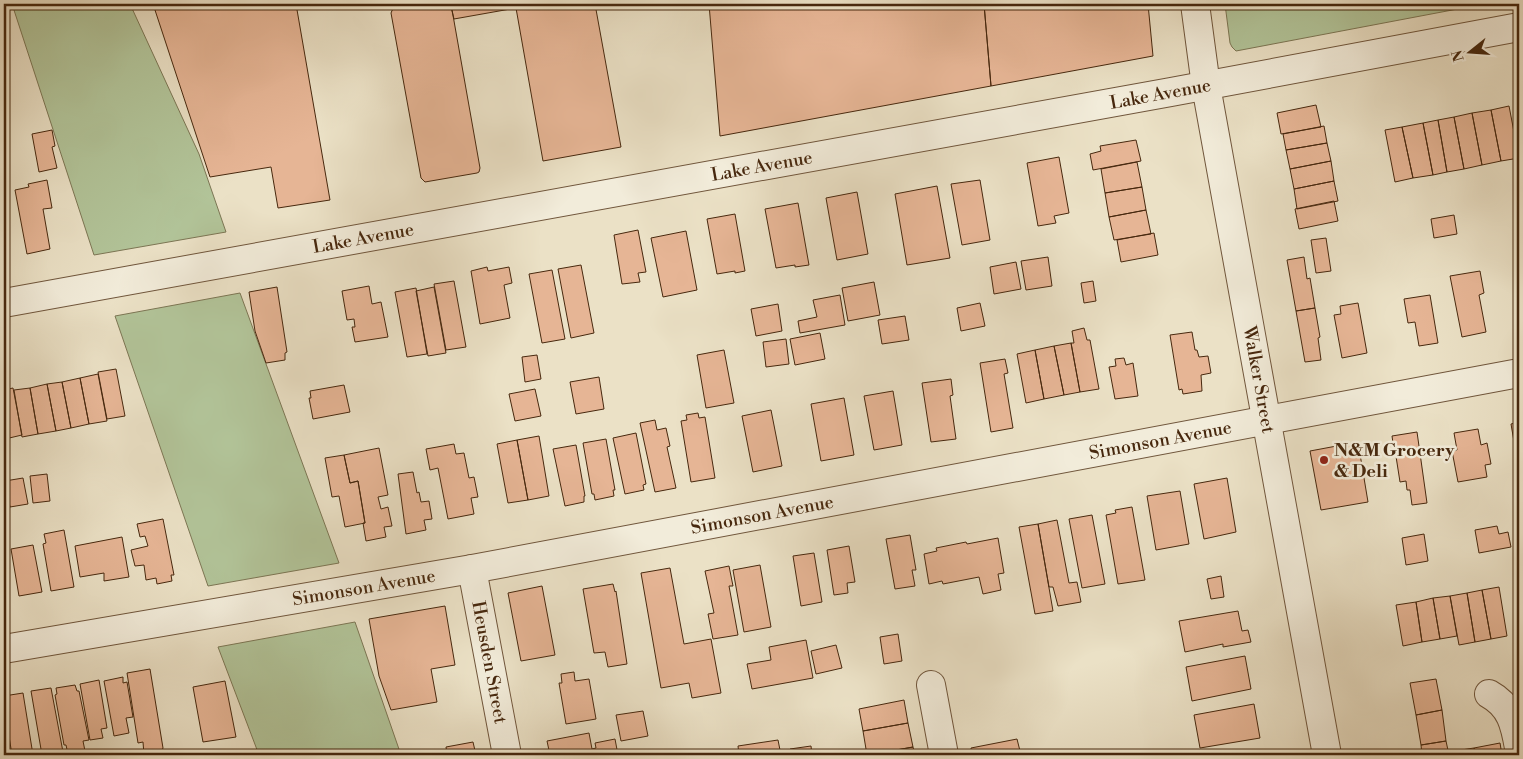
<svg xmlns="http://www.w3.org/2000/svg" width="1523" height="759" viewBox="0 0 1523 759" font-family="'Libre Bodoni',serif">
  <rect width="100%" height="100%" fill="#ebe1c6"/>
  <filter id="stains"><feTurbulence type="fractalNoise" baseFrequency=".004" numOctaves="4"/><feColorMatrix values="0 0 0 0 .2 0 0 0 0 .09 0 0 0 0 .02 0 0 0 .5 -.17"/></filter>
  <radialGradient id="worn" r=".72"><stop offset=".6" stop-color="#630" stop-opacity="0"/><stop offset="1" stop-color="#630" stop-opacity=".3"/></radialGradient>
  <!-- green -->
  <path fill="#b2c499" stroke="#7c7654" d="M12,4h118l69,150 27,78 -132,23z
    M1225,4h259l-248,47 -4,-4 -2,-4z
    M240,293l99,270 -131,23 -93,-270z
    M355,622l46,133h-142l-41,-108z"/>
  <!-- building -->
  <path fill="#e6b595" stroke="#47280e" d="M153,4h143l34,196 -52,8 -7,-41 -61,10z
    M406,4h45l29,164 -1,4 -2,1 -52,9 -4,-4 -30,-165 3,-7z
    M471,4h124l26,143 -78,14 -27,-153 -62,11 -3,-12z
    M709,4h275l7,82 -271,50z
    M984,4h164l5,52 -162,30z
    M1316,105l5,22 -40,7 -4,-21z
    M1509,106l10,52 -18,3 -10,-51z
    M1491,110l10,51 -19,4 -10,-52z
    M1472,113l10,52 -18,4 -10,-52z
    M1454,117l10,52 -17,3 -9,-52z
    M1438,120l9,52 -14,3 -10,-52z
    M1423,123l10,52 -20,3 -11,-51z
    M1324,126l3,17 -41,7 -3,-16z
    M1402,127l11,51 -18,4 -10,-52z
    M52,130l3,16 -3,1 5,21 -18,4 -7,-38z
    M1136,140l5,21 -48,9 -3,-16 11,-3 -1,-5z
    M1327,143l4,18 -41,8 -4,-19z
    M1059,157l10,56 -15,3 2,7 -18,3 -11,-63z
    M1331,161l3,20 -40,8 -4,-20z
    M1137,162l5,25 -37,6 -4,-24z
    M47,180l5,28 -9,1 7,40 -23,5 -12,-64 14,-3 -1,-3z
    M980,180l10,60 -28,5 -11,-61z
    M1334,181l4,20 -41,8 -3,-20z
    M937,186l13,72 -43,7 -12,-71z
    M1142,187l4,23 -37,7 -4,-24z
    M857,192l11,62 -31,6 -11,-62z
    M1334,201l4,20 -39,8 -4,-20z
    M798,203l11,62 -14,2v-2l-19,3 -11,-59z
    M1146,210l5,24 -37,6 -5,-23z
    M735,214l10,57 -10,2v-2l-18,3 -10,-55z
    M1454,215l3,19 -23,4 -3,-19z
    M638,230l8,42 -8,1 2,9 -18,2 -8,-49z
    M686,231l11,59 -34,7 -12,-59z
    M1154,233l4,22 -37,7 -4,-22z
    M1326,238l5,33 -15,2 -5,-33z
    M1048,257l4,29 -26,4 -5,-29z
    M1304,257l3,22 3,-1 5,30 -19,3 -9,-51z
    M1016,262l5,27 -27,5 -4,-27z
    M581,265l13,68 -23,5 -13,-69z
    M487,267l1,4 21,-4 3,16 -8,2 6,33 -30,6 -9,-53z
    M552,270l13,69 -23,4 -13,-69z
    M1480,271l4,22 -5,2 7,37 -24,5 -12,-61z
    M454,281l12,66 -20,3 -12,-66z
    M1093,281l3,20 -12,2 -3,-20z
    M874,282l6,33 -32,6 -6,-33z
    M369,286l3,18 9,-2 7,35 -33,5 -3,-15h3l-1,-8 -7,1 -5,-29z
    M277,287l10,65 -2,1v7l-19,3 -11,-32 -6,-39z
    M434,287l12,66 -18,3 -12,-65z
    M416,288l11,66 -20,3 -12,-65z
    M840,295l5,30 -45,8 -2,-12 19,-4 -4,-17z
    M1430,295l8,48 -19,3 -4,-24 -7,1 -4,-24z
    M980,303l5,23 -24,5 -4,-23z
    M1358,303l9,50 -25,5 -8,-43 7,-1 -1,-8z
    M778,304l4,27 -26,5 -5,-27z
    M1315,308l5,29 -2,1 3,22 -16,2 -9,-51z
    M905,316l4,24 -27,4 -4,-24z
    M1084,328l3,12h3l9,49 -19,3 -9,-49h3l-2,-12z
    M1192,332l3,18h2l2,7 9,-1 3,17 -10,2 1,16 -19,3 -1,-5 -3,1 -9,-55z
    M820,333l5,26 -30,6 -5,-26z
    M786,339l3,25 -23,3 -3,-25z
    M1071,343l9,49 -16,3 -10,-49z
    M1054,346l10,49 -20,4 -9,-49z
    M724,350l10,53 -28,5 -9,-53z
    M1035,350l9,49 -18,4 -9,-49z
    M537,355l4,24 -16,3 -3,-25z
    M1124,358l2,7 7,-2 5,33 -23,3 -6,-32 7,-1 -1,-7z
    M1005,359l3,14 -4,1 9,54 -22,4 -11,-69z
    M116,369l9,47 -18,3 -9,-47z
    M98,374l9,47 -18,3 -9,-46z
    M599,377l5,32 -28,5 -6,-32z
    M80,378l9,46 -18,4 -9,-46z
    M951,379l2,16 -3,1 6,43 -25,3 -9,-59z
    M62,382l9,46 -15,3 -9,-47z
    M47,384l9,47 -18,3 -8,-46z
    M344,385l6,27 -37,7 -4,-21h2l-1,-7z
    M13,388l9,47 -17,4 -1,-9v-40z
    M30,388l8,46 -16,3 -8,-47z
    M535,389l6,27 -26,5 -6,-27z
    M893,391l9,54 -28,5 -10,-54z
    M844,398l10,57 -33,6 -10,-57z
    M771,410l11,56 -29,6 -11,-56z
    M698,413l1,5 6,-1 10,61 -24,4 -10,-61 6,-1 -1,-5z
    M655,420l2,10 9,-2 4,18 -3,1 9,41 -21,4 -15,-69z
    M1519,422v49l-8,-47z
    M1478,429l3,16 6,-2 4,21 -6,1 2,12 -29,5 -6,-31 5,-1 -3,-17z
    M1417,432l10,71 -15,2 -2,-15h-3l-1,-9 -6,1 -5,-32h-1l-2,-14z
    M636,433l10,51 -3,1 1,5 -19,4 -12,-56z
    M539,436l10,60 -21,4 -11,-60z
    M606,439l9,51h-2l1,6 -19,4 -1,-6h-2l-9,-51z
    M517,440l11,60 -20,3 -11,-59z
    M1358,442l10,60 -47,8 -11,-59z
    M454,444l2,10 8,-1 5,25 5,-1 4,20 -7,1 3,16 -26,5 -10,-51 -8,2 -4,-21z
    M576,445l9,51h-1v6l-19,4 -12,-57z
    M379,448l9,47 -10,2 3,12 7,-2 4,19 -8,1 2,10 -20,4 -3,-18h2l-7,-42 -8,2 -6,-28z
    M344,455l6,28 8,-2 7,42 -20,4 -6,-31 -7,1 -7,-39z
    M413,472l4,21 2,-1 2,10 8,-1 3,18 -8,1 2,10 -20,4 -8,-60z
    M47,474l3,27 -17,2 -3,-27z
    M23,478l5,26 -18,3 -5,-26z
    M1227,478l9,54 -32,7 -10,-55z
    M1180,491l9,53 -33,6 -9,-54z
    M1132,507l13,73 -27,4 -12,-69 10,-2 -1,-3z
    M1092,515l13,69 -23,4 -13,-69z
    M163,519l11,56h-3l1,6 -15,3 -1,-6 -10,2 -2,-15 -9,1 -4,-16 17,-4 -3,-10 -5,1 -3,-13z
    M1057,520l12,63 8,-1 4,20 -23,4 -5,-19h-4l-11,-63z
    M1038,524l15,87 -18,3 -16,-87z
    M1497,526l2,8 9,-2 3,15 -32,6 -4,-23z
    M64,530l10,57 -23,4 -8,-47 3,-1 -2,-9z
    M1424,534l4,27 -22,4 -4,-27z
    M910,535l6,35h-4l3,16 -20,3 -9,-50z
    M122,537l7,40 -25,4v-8l-24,4 -5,-31z
    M998,538l6,35 -6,1 3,16 -18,4 -4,-17 -36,7 -1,-3 -13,3 -5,-30 13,-3 -1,-3 30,-6 1,2z
    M33,545l9,47 -23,4 -8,-47z
    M849,546l6,36 -8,1 1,10 -14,2 -7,-45z
    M814,553l8,49 -21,4 -8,-50z
    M760,565l11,62 -27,5 -11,-62z
    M729,566l4,20h-4l9,49 -25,4 -5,-25 6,-1 -9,-42z
    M670,568l14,76 27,-5 10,54 -29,5 -3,-15 -28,5 -20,-115z
    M1221,576l3,21 -13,2 -4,-20z
    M613,584l2,8 1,-1 11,73 -19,3 -3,-15 -11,1 -11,-64z
    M542,586l13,69 -34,6 -13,-68z
    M1499,587l8,49 -16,3 -9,-49z
    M1482,590l9,49 -16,3 -8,-49z
    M1467,593l8,49 -16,3 -9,-49z
    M1450,596l7,40 -17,3 -7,-41z
    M1433,598l7,41 -18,3 -6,-40z
    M1416,602l6,40 -19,4 -7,-41z
    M445,606l10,59 -24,4 6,33 -46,8 -12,-34 -10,-57z
    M1238,611l4,20 6,-1 3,12 -28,5v-3l-38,8 -6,-31z
    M898,634l4,27 -18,3 -4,-27z
    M806,640l7,38 -61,11 -5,-25 24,-4 -2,-13z
    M836,645l6,23 -26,6 -5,-23z
    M1245,656l6,33 -59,12 -6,-34z
    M150,669l13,79 -2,5 -17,2 -1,-13 -5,1 -11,-70z
    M574,672l1,9 14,-2 7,40 -30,5 -7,-41h3l-1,-9z
    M123,677v6l4,-1 6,35 -7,1 3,15 -15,3 -10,-55z
    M1436,679l6,31 -26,5 -6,-32z
    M99,680l8,48 -6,1 2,9 -13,2 -10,-56z
    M225,681l11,56 -33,5 -10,-55z
    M75,685l2,6h2l10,49 -6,1 2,10 -17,3 -2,-9h-2l-9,-50 2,-1 -1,-6z
    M51,688l12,64 -21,3 -11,-64z
    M23,693l10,62h-21l-8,-50v-9z
    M904,700l4,23 -45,8 -4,-22z
    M1254,704l6,34 -60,10 -6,-33z
    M1442,710l4,31 -25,4 -5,-30z
    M643,711l5,25 -27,5 -5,-26z
    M908,723l5,24 -46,8 -4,-24z
    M589,733l3,16 4,-1 -1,-5 20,-4 3,16h-68l-3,-14z
    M1017,739l4,16h-49l-1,-7z
    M778,740l3,15h-42l-1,-9z
    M1446,741l3,14h-27l-1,-10z
    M473,742l3,13h-29l-1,-8z
    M1500,743l2,12h-26l-2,-7z
    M811,746l1,9h-21l-1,-6z
    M913,747l2,8h-45z
    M1474,748l2,7h-27l-1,-3z
    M1406,750l1,5h-32z"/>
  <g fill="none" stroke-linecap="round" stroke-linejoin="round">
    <!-- street casing -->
    <g stroke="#70563c" stroke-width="30">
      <g id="street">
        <path id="s1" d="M1195,4l11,82 121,669"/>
        <path id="s2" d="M4,303l1167,-211 348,-65"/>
        <path id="s3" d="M472,569l35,186"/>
        <path id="s4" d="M4,649l468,-80 1047,-196"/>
        <path d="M931,685l13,70"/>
        <path d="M1489,694c22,12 26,31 30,54"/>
      </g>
    </g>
    <!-- street -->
    <use href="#street" stroke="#f2ecda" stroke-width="28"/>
  </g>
  <!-- markers -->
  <circle fill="#8f2418" stroke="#f2ecda" stroke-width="2" cx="1324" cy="460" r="5"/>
  <g text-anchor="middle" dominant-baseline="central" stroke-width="5" stroke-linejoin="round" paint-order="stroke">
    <!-- street labels -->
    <g font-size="18" fill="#47280e" stroke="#f2ecda">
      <text stroke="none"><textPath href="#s2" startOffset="1175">Lake Avenue</textPath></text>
      <text stroke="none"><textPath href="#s2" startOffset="770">Lake Avenue</textPath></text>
      <text stroke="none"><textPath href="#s2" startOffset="365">Lake Avenue</textPath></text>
      <text stroke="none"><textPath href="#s1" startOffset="381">Walker Street</textPath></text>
      <text stroke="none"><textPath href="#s4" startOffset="1175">Simonson Avenue</textPath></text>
      <text stroke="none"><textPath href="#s4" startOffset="770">Simonson Avenue</textPath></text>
      <text stroke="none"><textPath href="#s4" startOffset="365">Simonson Avenue</textPath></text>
      <text stroke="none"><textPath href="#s3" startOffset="95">Heusden Street</textPath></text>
    </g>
    <!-- poi labels -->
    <g font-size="18" font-weight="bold" fill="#47280e" stroke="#f2ecda" text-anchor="start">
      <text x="1334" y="450">N&amp;M Grocery<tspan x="1334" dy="21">&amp; Deli</tspan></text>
    </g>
  </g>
  <!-- margin -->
  <rect width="1523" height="759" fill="none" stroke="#ebe1c6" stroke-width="20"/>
  <rect x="5" y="5" width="1513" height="749" fill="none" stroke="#47280e" stroke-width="2.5"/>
  <rect x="10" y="10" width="1503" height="739" fill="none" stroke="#47280e"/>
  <!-- north arrow -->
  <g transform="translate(1470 52) rotate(253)" stroke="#f2ecda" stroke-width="4" paint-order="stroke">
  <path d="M0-4L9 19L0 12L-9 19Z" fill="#47280e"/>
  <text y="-8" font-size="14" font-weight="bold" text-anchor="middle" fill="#47280e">N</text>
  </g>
  <rect width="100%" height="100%" filter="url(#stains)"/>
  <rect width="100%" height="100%" fill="url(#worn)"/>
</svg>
